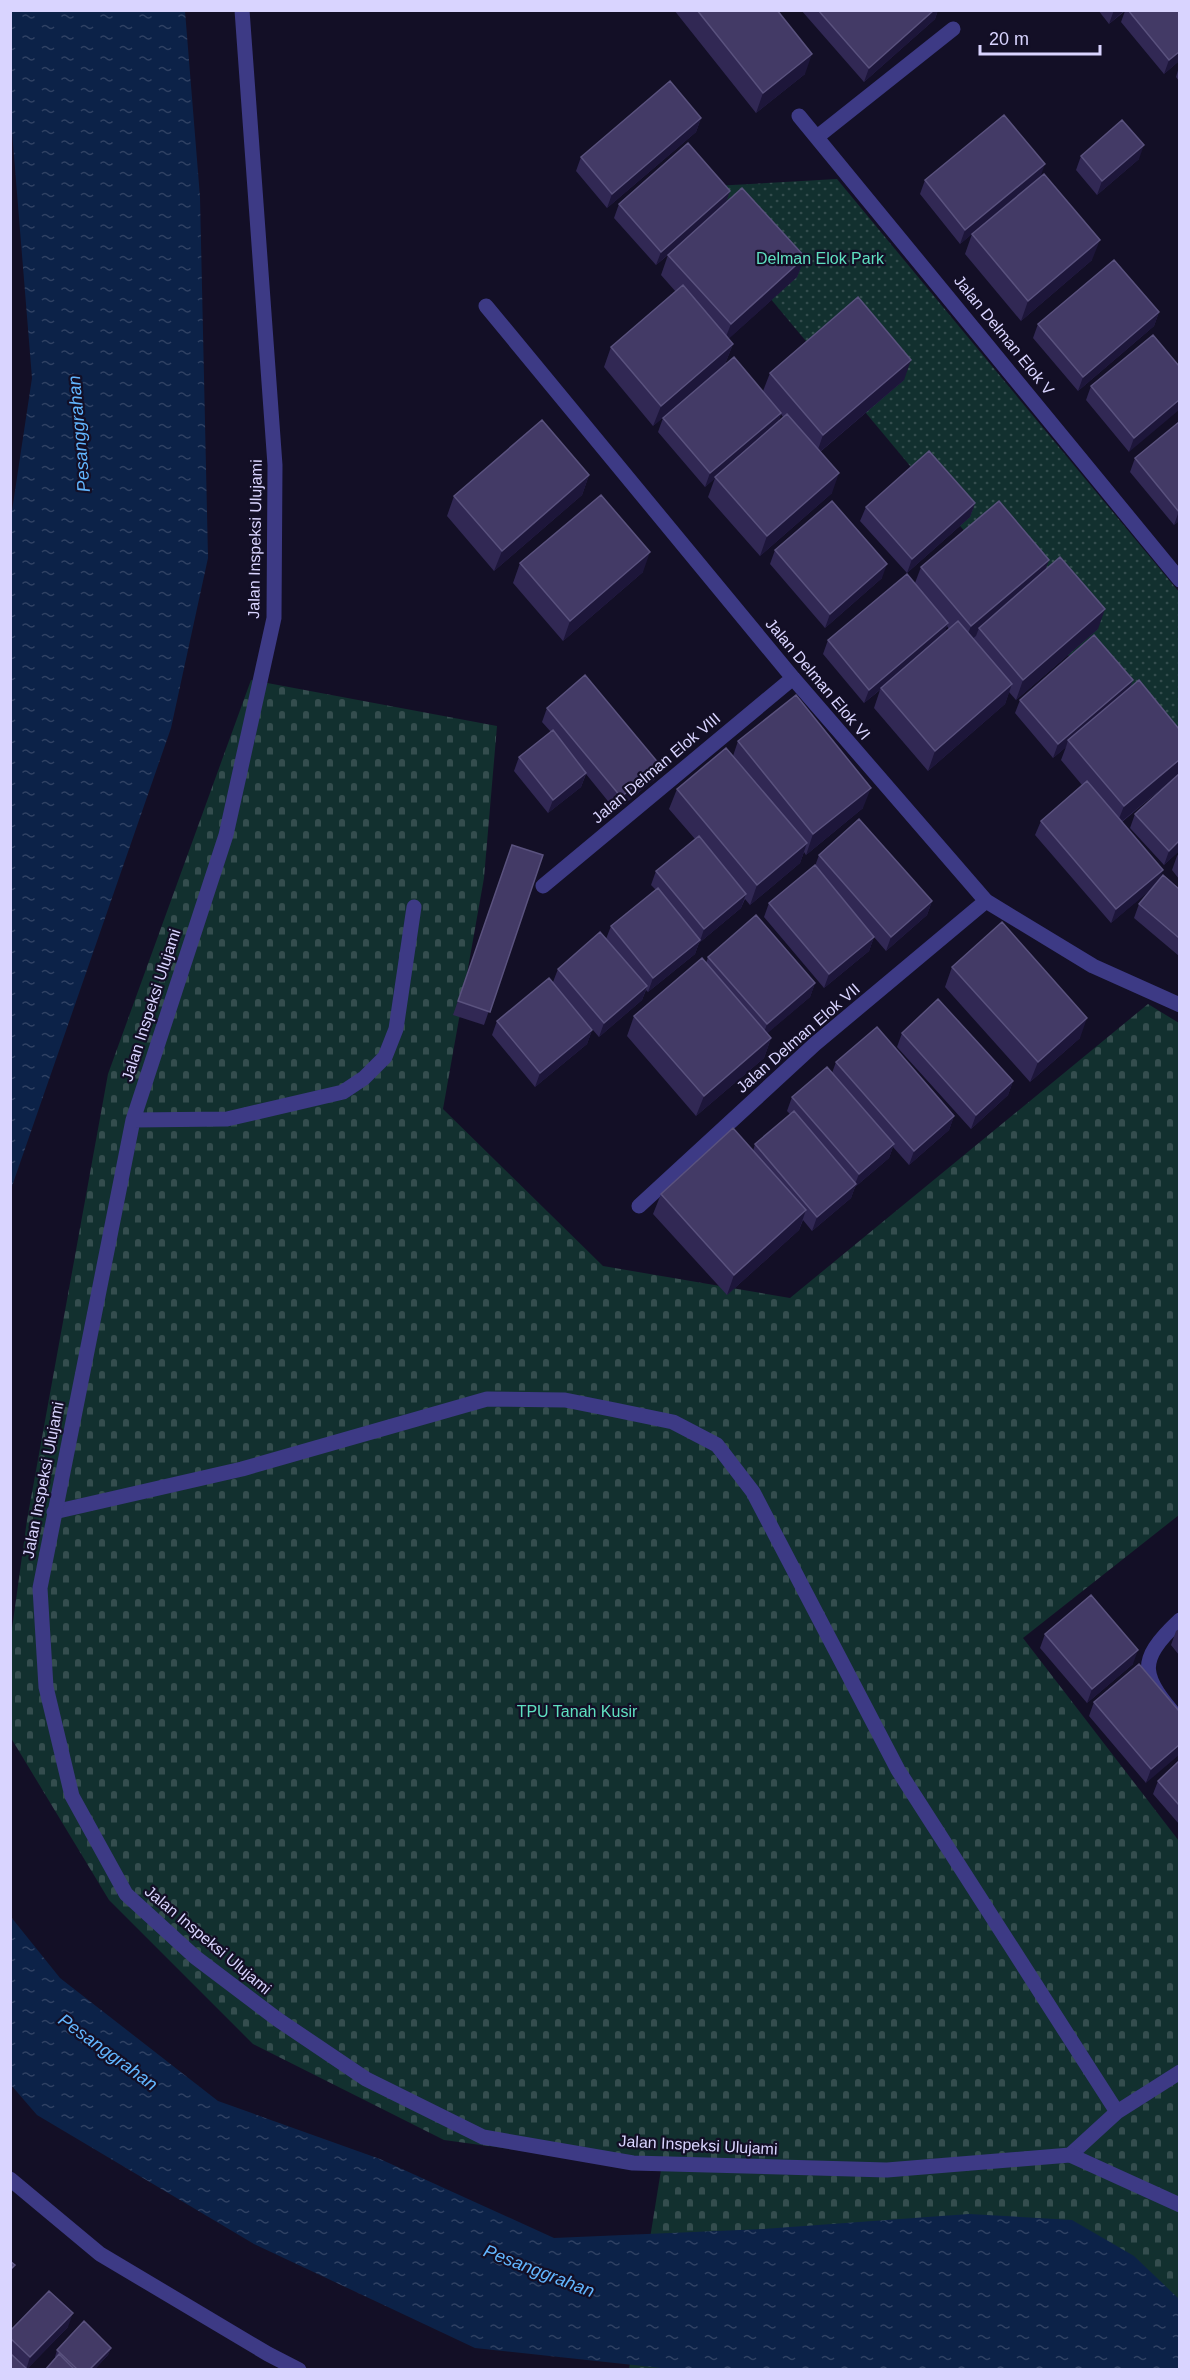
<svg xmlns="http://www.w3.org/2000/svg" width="1190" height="2380" viewBox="0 0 1190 2380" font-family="Arial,sans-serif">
  <defs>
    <pattern id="grass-dots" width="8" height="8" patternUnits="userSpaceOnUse" patternTransform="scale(1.5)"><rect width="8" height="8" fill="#12302f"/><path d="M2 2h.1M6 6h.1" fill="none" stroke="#344d4e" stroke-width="1.8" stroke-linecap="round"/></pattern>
    <pattern id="cemetery-stones" width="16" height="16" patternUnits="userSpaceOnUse" patternTransform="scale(1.5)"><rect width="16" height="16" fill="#12302f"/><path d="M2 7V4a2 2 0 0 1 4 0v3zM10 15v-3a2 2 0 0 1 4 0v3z" fill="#344d4e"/></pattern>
    <pattern id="water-ripples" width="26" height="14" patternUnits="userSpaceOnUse" patternTransform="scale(1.5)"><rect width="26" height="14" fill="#0c2248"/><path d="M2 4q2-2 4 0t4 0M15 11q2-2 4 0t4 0" fill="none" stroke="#2f4163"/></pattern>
  </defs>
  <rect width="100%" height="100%" fill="#130f26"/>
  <!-- grass -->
  <path fill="url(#grass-dots)" d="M837,179l342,413v196l-501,-600z"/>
  <!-- cemetery -->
  <path fill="url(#cemetery-stones)" d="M251,680l246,46 -13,152 -41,231 160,157 187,32 358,-294 31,19v492l-156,123 156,203v528h-550l32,-199 -217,-30 -191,-96 -144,-144 -98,-162v-102l16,-116 81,-446z"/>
  <!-- water -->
  <path fill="url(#water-ripples)" d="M11,10l174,1 15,186 8,361 -37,170 -160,461 -1,-665 22,-146 -21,-259z
    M11,1917l49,61 158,123 162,58 174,79 209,-9 206,-15 103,6 62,36 45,43v70l-499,1 -205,-22 -221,-104 -217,-129 -26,-30z"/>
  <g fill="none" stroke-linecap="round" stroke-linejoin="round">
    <!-- service -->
    <path stroke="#3d3a85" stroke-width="15" d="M54,1512l188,-43 245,-70 78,1 50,10 58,12 44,23 36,47 145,278 219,342 -47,43
      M1117,2112l63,-40"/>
    <!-- minor -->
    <path stroke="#3d3a85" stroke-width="15" d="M242,10l33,455 -1,153 -48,217 -93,285 -93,468 6,99 26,109 54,98 69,63 82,62 89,60 117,58 150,26 254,7 183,-15 110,50
      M799,116l381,464
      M817,137l136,-108
      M486,306l307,372 193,223 107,65 87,39
      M543,886l250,-208
      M133,1120l94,-1 116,-27 21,-14 21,-21 11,-28 18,-122
      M639,1206l176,-162 171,-143
      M1180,1620c-46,43 -38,56 0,101
      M10,2179l90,75 168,100 31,16"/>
  </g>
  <!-- wall -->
  <path fill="#312854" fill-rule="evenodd" d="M674,10h103l28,64 -49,39z
    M801,10h137l-3,9 -71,63z
    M1098,10h81v51l-15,13 -43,-52 4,-11 -16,13z
    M1179,67v14l-3,-4z
    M701,118l-5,14 -89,76 -31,-37 5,-14z
    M1081,156l58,3 -42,36 -21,-25z
    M1040,177l52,83 -71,61 -56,-67 7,-20 39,-33 -51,43 -40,-50 5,-14z
    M730,191l-4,11 79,55 -8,20 -69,62 5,5 -8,20 -72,62 -49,-59 7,-20 65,-55 -15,-17 7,-20 -12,10 -42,-47 5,-14z
    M1159,312l-5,14 -76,65 -45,-53 5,-14z
    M1179,366l-50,86 -43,-52 5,-14z
    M770,373l134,7 -84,72 12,41 -72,63 -52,-59 7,-19 -10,9 -47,-55 5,-14 100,-27zM781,414l2,3 -5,5z
    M1179,422v99l-5,4 -44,-53 5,-14z
    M589,475l-7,20 -88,76 -47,-55 7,-20z
    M975,503l-5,14 -63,56 -47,-52 6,-14z
    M775,550l107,28 -57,50 -55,-64z
    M520,563l123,9 -80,69 -50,-58z
    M921,567l125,2 52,60 -82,71 -7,-8 -4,12 -77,67 -54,-63 6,-18 -16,13 -41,-49 5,-14 87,-57zM947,626l2,3 -5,4z
    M1130,688l49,86 -57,48 36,59 21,8v67l-45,-38 5,-14 14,-17 -42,36 -76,-88 6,-14 41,-36 -21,-25 5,-13 -13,11 -38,-45 5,-13z
    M547,708l108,71 -39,32 -30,-37 -5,13 -33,26 -34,-42 5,-14 32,-25 -9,-10z
    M738,741l125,67 -57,47 -2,-3 -4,11 -50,42 -5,-6 -4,9 -42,35 -4,11 -47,38 -2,-2 -4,10 -43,37 -19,-22 12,15 -5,14 -52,43 -43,-52 5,-14 56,-39 5,-13 48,-30 5,-13 45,-36 -5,-5 5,-14 39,-32 -26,-30 8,-20 56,-33z
    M1135,814l44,37 -15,14 -34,-37z
    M512,845l31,10 -59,170 -31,-10z
    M1179,853v26l-7,-9 5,-14z
    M819,855l113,46 -5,14 -41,36 -12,-14 -5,14 -45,37 -60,-71 5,-14 46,-37z
    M708,957l107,26 -5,14 -43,36 4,5 -7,20 -68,58 -69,-80 7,-20 72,-53z
    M952,967l128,71 -50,44 -85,-95z
    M902,1033l111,48 -5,14 -37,34 -74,-82z
    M836,1062l118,54 -5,14 -40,35 -16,-18 -4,11 -34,29 -4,11 -39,33 -9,-11 -4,10 -72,65 -74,-81 8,-20 92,-43 2,-7 35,-30 -3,-3 5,-14 40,-24z
    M1179,1629v26l-8,-10 5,-14z
    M1045,1634l88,30 -46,39 -47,-55z
    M1094,1702l85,9 -33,72 -57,-67z
    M1179,1761v63l-26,-30 5,-13z
    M68,2327l-41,42 -17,1v-39z
    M111,2348l-3,7 -14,15h-49l11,-12 -1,-1 2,-7z"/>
  <!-- shaded-wall -->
  <path fill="#1d163a" d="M934,10h4l-3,9 -71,63 5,-14z
    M1114,10h11l-16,14z
    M1179,52v9l-15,13 5,-14z
    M812,54l-7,20 -49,39 7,-20z
    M701,118l-5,14 -89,76 5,-14z
    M1144,145l-5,14 -42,36 5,-14z
    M1045,164l-5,14 -80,66 5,-14z
    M730,191l-5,14 -69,60 5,-13z
    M1100,240l-8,20 -71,61 7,-20z
    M805,257l-8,20 -74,67 8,-20z
    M1159,312l-5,14 -76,65 5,-14z
    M733,344l-8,20 -72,62 8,-20z
    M911,360l-7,20 -88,75 7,-20z
    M1179,400v10l-50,42 5,-14z
    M781,413l-5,14 -71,60 5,-14z
    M839,473l-7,20 -72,63 7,-20z
    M589,475l-7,20 -88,76 8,-20z
    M975,503l-5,14 -63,56 5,-14z
    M1179,511v10l-5,4z
    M650,552l-7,20 -80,69 7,-20z
    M1049,560l-7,20 -63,48 -3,8 -13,10 8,-20z
    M887,564l-5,14 -57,50 5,-14z
    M1105,609l-7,20 -82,71 7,-20z
    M948,623l-5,14 -79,66 5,-13z
    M1133,680l-5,13 -60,47 -2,7 -13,11 5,-14z
    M1012,684l-7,20 -77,67 7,-20z
    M1179,760v14l-63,52 8,-20z
    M660,765l-5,14 -39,32 5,-14z
    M586,773l-5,14 -33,26 5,-13z
    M871,788l-8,20 -57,47 7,-21z
    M1179,841v10l-15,14 5,-14z
    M807,843l-7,20 -50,42 7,-20z
    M1163,870l-5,14 -47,39 5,-14z
    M746,894l-5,14 -42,35 -4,11 -47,38 5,-14 47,-37 4,-12z
    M932,901l-5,14 -41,36 5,-14z
    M874,937l-5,14 -45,37 5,-14z
    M815,983l-5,14 -48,41 5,-14z
    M647,986l-5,14 -43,37 5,-14z
    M1087,1018l-7,20 -50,44 8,-20z
    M592,1030l-5,14 -52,43 5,-14z
    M771,1038l-7,20 -68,58 8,-20z
    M1013,1081l-5,14 -37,34 5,-14z
    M954,1116l-5,14 -40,35 5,-14z
    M894,1144l-5,14 -34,29 -4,11 -39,33 5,-14 38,-33 4,-10z
    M806,1210l-7,20 -72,65 7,-20z
    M1138,1650l-5,14 -46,39 5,-14z
    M1179,1745v10l-33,28 5,-14z
    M73,2313l-5,14 -42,43 4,-13z
    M111,2348l-3,7 -14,15h-5z"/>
  <!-- building -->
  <path fill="#433a66" stroke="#5a527e" stroke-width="1.5" d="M697,10h80l35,44 -49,39z
    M818,10h116l-65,58z
    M1128,10h51v42l-10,8z
    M670,81l31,37 -89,76 -31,-37z
    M1004,115l41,49 -80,66 -40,-50z
    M1122,120l22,25 -42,36 -21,-25z
    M688,143l42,48 -69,61 -42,-48z
    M1044,174l56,66 -72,61 -56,-67z
    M742,188l63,69 -74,67 -63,-69z
    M1114,260l45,52 -76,65 -45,-53z
    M683,285l50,59 -72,62 -50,-59z
    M858,297l53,63 -88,75 -53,-62z
    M1153,335l26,31v34l-45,38 -43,-52z
    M734,357l47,56 -71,60 -47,-55z
    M787,414l52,59 -72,63 -52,-59z
    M542,420l47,55 -87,76 -48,-55z
    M1179,422v90l-44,-54z
    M929,451l46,52 -63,56 -46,-52z
    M601,495l49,57 -80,69 -50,-58z
    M832,501l55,63 -57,50 -55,-64z
    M999,501l50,59 -78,66 -50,-59z
    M1060,557l45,52 -82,71 -44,-52z
    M907,574l41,49 -79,67 -41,-50z
    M958,621l54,63 -77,67 -54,-63z
    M1094,635l39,45 -75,64 -38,-44z
    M585,675l75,90 -39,32 -74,-89z
    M1139,680l40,49v31l-55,46 -56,-66z
    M796,695l75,93 -58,46 -75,-93z
    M553,730l33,43 -33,27 -34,-43z
    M726,748l81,95 -50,42 -80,-96z
    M1179,774v67l-10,10 -34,-37z
    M1087,781l76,89 -47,39 -75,-88z
    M859,819l73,82 -41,36 -72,-82z
    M699,836l47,58 -42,35 -48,-58z
    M512,845l31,10 -53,157 -32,-11z
    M815,865l59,72 -45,37 -60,-71z
    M1163,875l16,14v49l-40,-34z
    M658,888l42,52 -47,38 -42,-52z
    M756,915l59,68 -48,41 -59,-67z
    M1002,922l85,96 -49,44 -86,-95z
    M600,932l47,54 -43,37 -46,-54z
    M702,958l69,80 -67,58 -70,-80z
    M549,978l43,52 -52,43 -43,-52z
    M938,999l75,82 -37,34 -74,-82z
    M877,1027l77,89 -40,35 -78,-89z
    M827,1067l67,77 -35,30 -67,-77z
    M794,1111l62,73 -39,33 -62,-73z
    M733,1128l73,82 -72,65 -73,-81z
    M1091,1595l47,55 -46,39 -47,-55z
    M1139,1664l40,47v34l-28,24 -57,-67z
    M1179,1761v44l-21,-24z
    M10,2261l5,4 -5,5z
    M49,2291l24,22 -43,44 -20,-19v-7z
    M84,2321l27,27 -22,22h-11l-21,-20z
    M10,2353l18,17h-18z
    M59,2354l16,16h-30z"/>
  <g text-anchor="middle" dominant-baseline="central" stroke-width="4.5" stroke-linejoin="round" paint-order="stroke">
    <!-- park labels -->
    <g font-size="16" fill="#5fe0c0" stroke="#130f26">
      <text x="820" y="258">Delman Elok Park</text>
      <text x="577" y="1711">TPU Tanah Kusir</text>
    </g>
    <!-- street labels -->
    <g font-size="16" fill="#d9d4ff" stroke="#130f26">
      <text transform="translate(1004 335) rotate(51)">Jalan Delman Elok V</text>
      <text transform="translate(255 539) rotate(-89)">Jalan Inspeksi Ulujami</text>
      <text transform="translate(818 679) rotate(50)">Jalan Delman Elok VI</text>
      <text transform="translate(656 768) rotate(-40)">Jalan Delman Elok VIII</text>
      <text transform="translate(151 1005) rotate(-72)">Jalan Inspeksi Ulujami</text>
      <text transform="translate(798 1038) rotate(-41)">Jalan Delman Elok VII</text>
      <text transform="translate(43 1480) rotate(-79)">Jalan Inspeksi Ulujami</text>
      <text transform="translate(208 1940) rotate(40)">Jalan Inspeksi Ulujami</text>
      <text transform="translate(698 2145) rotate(3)">Jalan Inspeksi Ulujami</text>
    </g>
    <!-- water labels -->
    <g font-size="18" font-style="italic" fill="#62b6ff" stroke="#130f26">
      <text transform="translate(79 434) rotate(-95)">Pesanggrahan</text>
      <text transform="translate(108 2052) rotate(36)">Pesanggrahan</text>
      <text transform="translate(539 2271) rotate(21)">Pesanggrahan</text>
    </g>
  </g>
  <!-- border -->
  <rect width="1190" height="2380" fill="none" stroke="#d9d4ff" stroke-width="24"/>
  <!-- scale -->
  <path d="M980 45v9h120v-9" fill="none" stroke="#d9d4ff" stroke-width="3"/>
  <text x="989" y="45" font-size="18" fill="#d9d4ff" stroke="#130f26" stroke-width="4.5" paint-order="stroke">20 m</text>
</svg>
